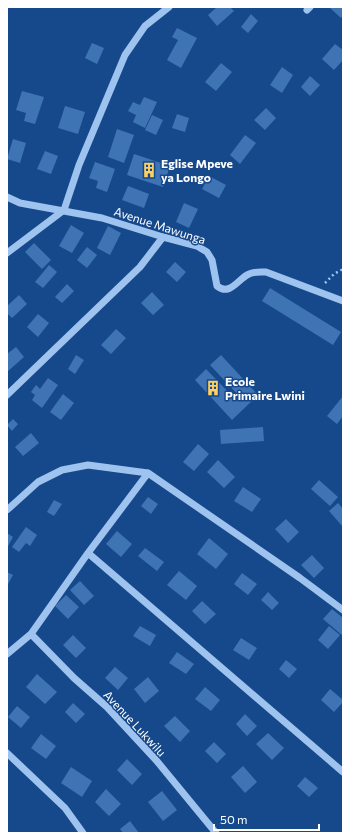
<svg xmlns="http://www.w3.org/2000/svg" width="350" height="840" viewBox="0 0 350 840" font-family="Commissioner,sans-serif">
  <rect width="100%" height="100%" fill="#16498b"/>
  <!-- building -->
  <path fill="#3e73b4" d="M217,7h13l4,4 -17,15 -9,-11z
    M332,7h11v8l-2,3 -11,-10z
    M251,14l7,7 -10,12 -7,-6z
    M177,28l20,10 -16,30 -14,-8 11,-20 -6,-3z
    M92,43l12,5 -7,16 -12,-6z
    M335,44l8,6v10l-9,10 -12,-11z
    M221,63l11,9 -16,19 -11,-9z
    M282,67l11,8 -11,18 -12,-8z
    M310,76l10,9 -10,11 -9,-9z
    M22,91l22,6 -9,27 -11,-3 2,-8 -10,-3z
    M144,97l13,5 -12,26 -12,-6 3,-7 -8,-4 5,-9 7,3z
    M65,106l20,6 -7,22 -20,-6z
    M266,108l10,10 -11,12 -11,-10z
    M177,114l12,4 -4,14 -13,-4z
    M152,115l11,5 -7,15 -11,-5z
    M117,129l17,6 -10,28 -16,-6z
    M245,135l11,8 -16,21 -10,-9z
    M13,139l13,4 -6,20 -13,-4z
    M45,151l13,5 -7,18 -14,-5z
    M134,154l36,12 -7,21 -36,-12z
    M95,162l20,7 -8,23 -11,-4 2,-7 -9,-3z
    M209,176l17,9 -7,13 -17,-9z
    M128,186l21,8 -5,14 -22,-8z
    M184,203l14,6 -9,19 -13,-6z
    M71,225l13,8 -12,20 -13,-7z
    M108,226l13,7 -11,22 -13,-7z
    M34,243l17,17 -9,9 -17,-17z
    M87,247l10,8 -10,13 -10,-8z
    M175,262l11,10 -9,10 -11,-10z
    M49,265l8,7 -14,16 -8,-6z
    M67,284l7,7 -12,12 -7,-6z
    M270,288l71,44 -8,13 -71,-44z
    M152,292l12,13 -11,10 -12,-12z
    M19,295l8,9 -15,14 -5,-5v-7z
    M38,314l11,9 -11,14 -11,-10z
    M116,329l10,9 -15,16 -10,-9z
    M16,347l8,10 -17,15v-18z
    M76,355l8,5 -9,14 -7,-5z
    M221,355l37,40 -26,25 -37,-40 11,-11 31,32 3,-4 -30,-32z
    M48,378l10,7 -16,23 -10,-8 3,-5 -4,-3 5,-7 4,4z
    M63,394l11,9 -13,17 -11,-8z
    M343,396v20l-6,8 -10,-8z
    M13,419l5,5 -6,7 -5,-6z
    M263,427l1,14 -43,3 -1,-14z
    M31,433l8,10 -16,13 -8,-9z
    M198,444l11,10 -15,17 -11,-9z
    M218,460l17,17 -11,11 -17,-16z
    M319,480l19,17 -8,9 -19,-17z
    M243,487l18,12 -9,13 -18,-11z
    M148,497l10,7 -7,10 -10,-8z
    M54,500l8,4 -8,12 -7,-4z
    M338,503l5,6v18l-14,-16z
    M286,519l13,13 -11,11 -13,-14z
    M26,527l11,8 -7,11 -4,-3 -7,9 -7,-5z
    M117,531l15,13 -11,13 -15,-13z
    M7,533l6,4 -6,11z
    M209,538l19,16 -12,15 -19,-15z
    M145,548l19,14 -7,9 -19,-15z
    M312,555l12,13 -10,10 -13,-13z
    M179,571l18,15 -11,14 -19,-15z
    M7,572l6,3 -6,11z
    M242,573l15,11 -9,11 -14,-11z
    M80,581l14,15 -10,9 -14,-15z
    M268,592l11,11 -7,7 -11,-10z
    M66,595l13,12 -11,12 -13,-13z
    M202,601l14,13 -11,10 -13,-13z
    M332,609l11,9v18l-20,-17z
    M140,626l16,9 -6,11 -17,-10z
    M329,626l11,9 -12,14 -10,-9z
    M73,635l13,13 -10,10 -13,-13z
    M241,638l16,10 -8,12 -16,-10z
    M177,652l17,12 -8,10 -17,-11z
    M286,660l11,9 -8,9 -10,-9z
    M115,667l13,11 -10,12 -13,-12z
    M37,674l20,18 -12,12 -19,-17z
    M148,677l11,14 -14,12 -11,-14z
    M205,687l15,13 -9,11 -16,-12z
    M330,689l13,11v2l-9,10 -13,-12z
    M73,703l12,11 -9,9 -11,-11z
    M17,706l13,11 -9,11 -13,-11z
    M245,714l12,12 -10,10 -11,-12z
    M175,716l15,15 -10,11 -16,-16z
    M268,733l16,15 -12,12 -16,-16z
    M41,734l15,12 -10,13 -15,-11z
    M214,742l12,12 -9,9 -12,-12z
    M127,759l15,15 -10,11 -15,-15z
    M243,766l14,16 -12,11 -14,-16z
    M71,767l21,14 -10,16 -21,-14z
    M305,777l13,11 -9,9 -12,-11z
    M106,789l15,15 -12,12 -14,-14z
    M162,791l15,19 -14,11 -15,-19z
    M130,821l9,12h-16l-3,-4z"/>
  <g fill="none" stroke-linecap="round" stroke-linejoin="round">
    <!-- path -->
    <path stroke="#9fc3ef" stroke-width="2.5" stroke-dasharray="2 3" stroke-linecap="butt" d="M325,283l9,-9 9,-5"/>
    <!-- minor -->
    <path stroke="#9fc3ef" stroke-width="7" d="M307,10l3,-3
      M7,197l13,6 82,15 61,19 34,9 10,6 5,8 5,26c12,10 20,-5 30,-11 6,-4 12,-3 19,-3l77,29
      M7,253l57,-43 15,-45 46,-110 20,-29 24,-19
      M7,395l133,-128 23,-30
      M7,510l31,-28 24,-12 26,-5 60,8 152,105 43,32
      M88,553l255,219
      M31,634l43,44 33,29 49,53 60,73
      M7,654l24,-20 57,-81 60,-80
      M7,753l58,55 18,25"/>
  </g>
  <!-- icons -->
  <defs>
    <g id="building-bare" transform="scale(1.2)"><path d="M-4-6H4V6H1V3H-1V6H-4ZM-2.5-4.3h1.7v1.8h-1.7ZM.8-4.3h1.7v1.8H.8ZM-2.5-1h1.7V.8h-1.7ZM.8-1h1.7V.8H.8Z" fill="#ffd05d" stroke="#16498b" stroke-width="2.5" paint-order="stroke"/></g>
  </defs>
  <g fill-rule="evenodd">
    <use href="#building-bare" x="149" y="170"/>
    <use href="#building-bare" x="213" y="388"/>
  </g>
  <g text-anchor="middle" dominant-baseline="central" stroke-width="3" stroke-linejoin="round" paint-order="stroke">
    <!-- poi labels -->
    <g font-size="12" font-weight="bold" fill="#fff" stroke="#16498b" text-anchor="start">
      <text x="161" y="163">Eglise Mpeve<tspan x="161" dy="14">ya Longo</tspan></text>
      <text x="225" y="381">Ecole<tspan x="225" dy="14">Primaire Lwini</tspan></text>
    </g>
    <!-- street labels -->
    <g font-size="12" fill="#fff" stroke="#16498b">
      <text transform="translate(160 225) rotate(18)">Avenue Mawunga</text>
      <text transform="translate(135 723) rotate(47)">Avenue Lukwilu</text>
    </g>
  </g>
  <!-- border -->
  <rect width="350" height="840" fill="none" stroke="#ffffff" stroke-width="16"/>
  <!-- scale -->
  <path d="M214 824v6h105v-6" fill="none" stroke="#ffffff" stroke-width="2"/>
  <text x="220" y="824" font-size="12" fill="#ffffff" stroke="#16498b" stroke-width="3" paint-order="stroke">50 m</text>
</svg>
